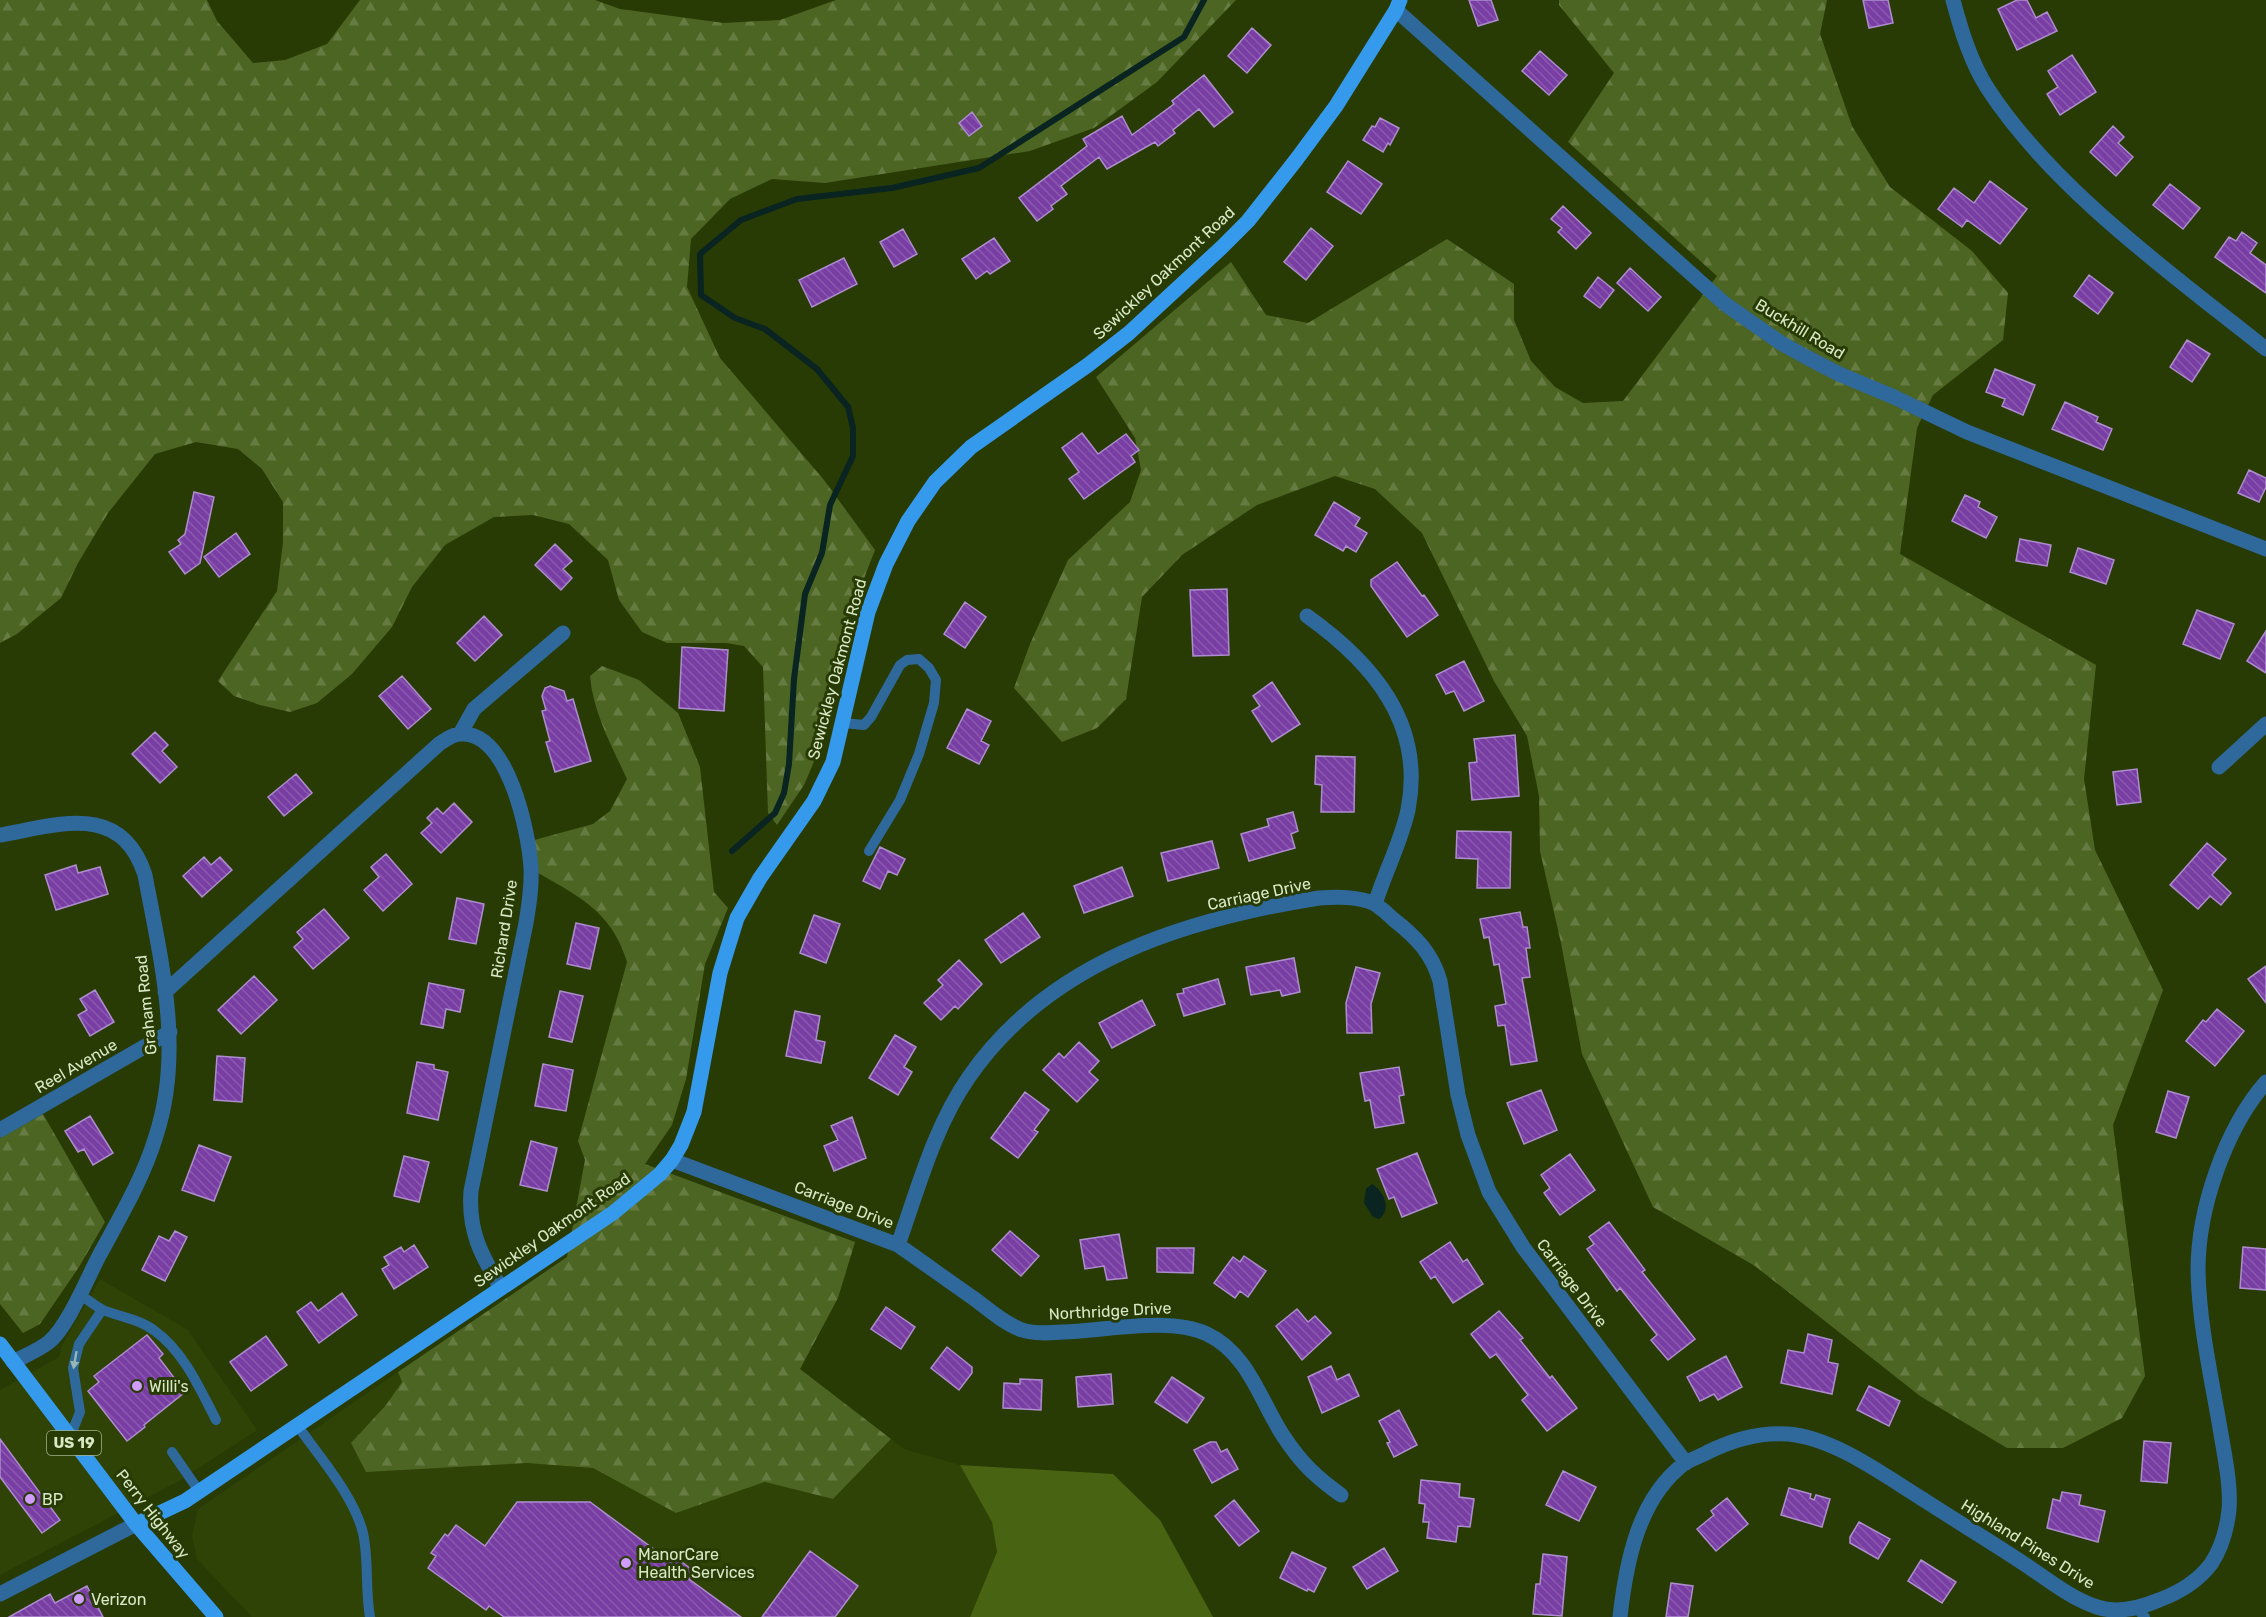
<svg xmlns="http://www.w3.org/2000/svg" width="2266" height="1617" viewBox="0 0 2266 1617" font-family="Rubik,sans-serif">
  <defs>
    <pattern id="forest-firs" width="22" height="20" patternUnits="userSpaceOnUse" patternTransform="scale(1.5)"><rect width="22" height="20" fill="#4c6523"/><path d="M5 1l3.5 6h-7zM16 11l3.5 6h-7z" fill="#657b41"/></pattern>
    <pattern id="building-back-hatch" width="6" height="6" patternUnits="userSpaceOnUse" patternTransform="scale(1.5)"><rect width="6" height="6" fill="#783ea4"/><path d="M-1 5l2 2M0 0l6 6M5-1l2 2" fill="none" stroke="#8b5aaf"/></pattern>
  </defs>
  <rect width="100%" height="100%" fill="#283b05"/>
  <!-- built -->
  <path fill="#2e4305" d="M100,1279l88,51 69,100 -78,51 -179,94v-185l59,-33 3,-12z
    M398,1372l4,10 -16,23 -35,38 175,20 67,5 83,45 89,-31 68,17 58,-60 13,10 56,16 32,57 5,30 -27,65h-718l-55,-58 -5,-23 6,-27z"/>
  <!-- green -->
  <path fill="#486413" d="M960,1465l153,9 47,46 53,97h-243l27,-65 -5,-30z"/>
  <!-- forest -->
  <path fill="url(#forest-firs)" d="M0,0h207l10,21 36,42 32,-3 42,-16 33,-44h235l25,9 104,14 56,-3 56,-20h400l-79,82 -63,46 -64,23 -205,32 -53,-4 -42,20 -39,40 -4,48 33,71 104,122 51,70 -33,85 -23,115 -15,35 -27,40 -9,-12 -5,-146 -19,-21 -18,-3h-59l-25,-11 -23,-32 -11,-40 -39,-36 -36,-9 -39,2 -49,28 -33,42 -20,40 -40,47 -35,29 -27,9 -30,-7 -26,-9 -16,-15 59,-90 6,-49v-40l-21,-33 -24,-20 -42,-7 -41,12 -47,59 -30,50 -17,35 -44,36 -17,9z
    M1559,0h268l-7,34 32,92 38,61 82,64 36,42 -5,47 -70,55 -16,33 -17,126 196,111 -12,114 11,71 68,140 -50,135 32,251 -23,42 -59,30h-56l-87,-52 -165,-130 -102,-59 -71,-153 -21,-111 -21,-92 -1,-55 -12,-60 -33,-55 -72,-148 -47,-44 -40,-13 -78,29 -75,50 -40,42 -16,102 -29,29 -35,14 -48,-54 16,-44 38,-84 62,-58 11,-32 -6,-32 -39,-61 135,-115 35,53 42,8 139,-84 67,45v36l17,41 24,26 28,16 40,-2 94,-125 -149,-134 46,-69 -55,-68z
    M602,666l37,14 39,33 22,54 14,125 14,16 -23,56 -19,115 -14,46 -27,39 210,78 -17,56 -38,71 91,70 -58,60 -68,-17 -89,31 -83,-45 -67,-5 -160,9 -15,-29 35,-38 16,-23 -4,-10 169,-115 18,-97 -7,-19 49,-179c-16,-53 -51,-67 -96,-93l-4,-27 66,-18 17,-13 17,-32c-15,-32 -34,-67 -37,-103z
    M43,1114l62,108 -26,45 -39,57 -17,9 -23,-29v-166z"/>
  <!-- water -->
  <path fill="#092421" d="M1372,1184c12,7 20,26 7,35l-6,-2 -9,-14 2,-14z"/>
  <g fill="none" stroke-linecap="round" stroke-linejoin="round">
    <!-- stream -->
    <path stroke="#092421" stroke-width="6" d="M732,851l43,-38 9,-20 5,-29 5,-85 11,-85 17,-41 8,-48 23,-49v-28l-5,-21 -31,-38 -52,-40 -30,-11 -34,-23 -1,-41 41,-34 56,-21 95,-11 87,-20 205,-131 20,-37"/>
  </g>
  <!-- building -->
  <path fill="url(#building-back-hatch)" stroke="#ae8dce" stroke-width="1.5" d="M1469,0h22l7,20 -20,6z
    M1863,0h25l5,23 -24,5z
    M2017,0h10l9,18 11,-6 10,19 -40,19 -19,-41z
    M1252,28l19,17 -24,28 -19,-17z
    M1540,51l27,24 -18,20 -27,-24z
    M2072,55l24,37 -36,23 -13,-21 11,-7 -10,-16z
    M1204,75l29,37 -19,15 -15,-18 -26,21 2,3 -17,13 -3,-4 -48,27 -8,-12 -38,29 6,8 -16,12 2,3 -16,12 -18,-23 68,-52 -4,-7 39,-23 10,19 42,-31 -2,-3z
    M972,112l10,14 -13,10 -10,-13z
    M1380,118l19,10 -9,17 -2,-2 -5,9 -20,-12 9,-14 3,1z
    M2113,126l11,11 -6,6 15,14 -17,19 -26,-24z
    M1348,161l34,23 -21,30 -34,-22z
    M1990,181l37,28 -27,35 -33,-24 -5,7 -24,-18 16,-21 20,15z
    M2170,184l30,24 -17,21 -30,-24z
    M1563,206l28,27 -15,16 -18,-17 4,-4 -11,-9z
    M1311,228l22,18 -27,34 -22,-18z
    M903,229l14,25 -23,13 -14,-25z
    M2242,232l15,11 -7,10 16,12v28l-51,-36 14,-20 7,4z
    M994,238l16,23 -20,13 -3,-3 -11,8 -14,-20z
    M844,258l13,26 -45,23 -13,-27z
    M1630,268l31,29 -13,14 -31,-28z
    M2089,275l24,18 -15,21 -24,-18z
    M1598,277l16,13 -14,18 -16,-12z
    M2187,340l23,14 -18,28 -22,-15z
    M1995,369l40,16 -12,30 -21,-9 3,-7 -19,-7z
    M2065,402l33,15 -2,5 16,7 -9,21 -51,-21z
    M1082,433l16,21 28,-20 13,16 -8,6 4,6 -51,37 -15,-20 10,-7 -17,-24z
    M2249,470l17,8v9l-7,15 -21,-9z
    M194,492l20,5 -14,66 -15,11 -16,-22 12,-8 -3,-4 7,-6z
    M1965,495l15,7 -2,5 19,10 -11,21 -34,-17z
    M1334,502l26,16 -5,8 12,7 -11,19 -10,-6 -3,5 -28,-16z
    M236,533l14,21 -31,23 -15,-20z
    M2020,539l31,6 -4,21 -31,-5z
    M555,544l17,17 -9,8 9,9 -11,12 -26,-25z
    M2078,548l36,12 -8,24 -36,-12z
    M1397,562l25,34 2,-1 14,20 -31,22 -36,-51v-6z
    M1227,589l2,66 -36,1 -3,-66z
    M965,602l21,15 -21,31 -21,-14z
    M2197,610l37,14 -14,35 -37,-15z
    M484,616l18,19 -27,26 -18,-18z
    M2266,631v42l-19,-12z
    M682,647l46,3 -4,61 -45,-3z
    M1464,661l20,40 -20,10 -10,-20 -8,3 -10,-19z
    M402,676l29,33 -23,20 -29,-33z
    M1272,682l28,42 -28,18 -20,-31 8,-5 -7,-10z
    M550,686l14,5 3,10 6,-2 18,62 -36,11 -9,-30 4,-1 -8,-30 4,-1 -4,-14 3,-8z
    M967,709l24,12 -10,20 8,4 -10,19 -32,-16z
    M155,732l13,13 -6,6 15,16 -17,16 -28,-29z
    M1515,735l4,61 -47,4 -3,-37 8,-1 -3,-23z
    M1316,756l39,1 -1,55h-33l1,-27 -7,-1z
    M2137,769l4,33 -24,3 -4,-33z
    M296,774l16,19 -28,23 -16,-19z
    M454,803l18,19 -31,31 -20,-20 11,-10 -5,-5 10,-10 6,6z
    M1293,812l5,19 -7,3 4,14 -46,13 -8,-27 28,-8 -2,-7z
    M1457,831l54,1 -1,56h-33l1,-29 -22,-1z
    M1212,841l7,27 -51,13 -7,-28z
    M2207,843l19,16 -14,16 19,18 -10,12 -11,-9 -12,13 -28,-24z
    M880,847l25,12 -8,16 -9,-4 -8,18 -17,-8z
    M386,854l26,30 -29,27 -19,-21 15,-13 -8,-10z
    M204,857l7,8 9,-8 12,13 -30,27 -19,-21z
    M76,865l2,8 22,-6 8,27 -52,16 -11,-35z
    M1122,867l11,29 -49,17 -10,-27z
    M457,898l27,6 -8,40 -27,-5z
    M324,909l25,29 -36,31 -19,-22 9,-8 -6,-7z
    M1520,912l3,15h4l3,21h-4l4,29 -8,1 15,83 -26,4 -6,-40 -7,1 -3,-20 11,-2 -7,-40 -5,1 -5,-28 -5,1 -4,-19z
    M1023,913l17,24 -39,26 -16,-23z
    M814,915l26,9 -14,39 -26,-10z
    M576,923l23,5 -9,41 -23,-5z
    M1294,958l6,34 -18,4 -2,-6 -29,5 -5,-28z
    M959,960l23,24 -24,25 -3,-3 -14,14 -17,-17 19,-18 -5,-5z
    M2266,966v37l-18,-24z
    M1356,967l24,6 -9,31 1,29h-25l-1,-30z
    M254,976l23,24 -36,34 -23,-24z
    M1218,979l7,25 -41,12 -7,-22 7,-1 -1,-4z
    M429,983l35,7 -4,22 -14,-3 -3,19 -22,-4z
    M95,990l19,32 -24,14 -12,-21 9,-5 -7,-11z
    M560,991l23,5 -11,46 -23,-5z
    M1142,1000l13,25 -43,23 -13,-25z
    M2217,1009l27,22 -29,35 -29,-25 17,-21 3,2z
    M795,1011l25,5 -4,24 9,2 -4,21 -35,-7z
    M895,1035l21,12 -12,20 8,5 -14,23 -29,-17z
    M1079,1042l20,19 -10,11 9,8 -21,22 -34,-32 16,-17 5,5z
    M217,1056l28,2 -3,44 -28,-2z
    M417,1062l17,3v4l14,3 -10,48 -31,-7z
    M543,1064l30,6 -7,41 -31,-5z
    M1399,1067l5,28 -5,1 5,27 -29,5 -5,-28 -5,1 -5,-28z
    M1541,1090l16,40 -33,14 -17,-41z
    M2168,1091l21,6 -13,41 -20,-6z
    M1025,1092l24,18 -15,20 4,2 -20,26 -27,-20z
    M90,1116l23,37 -20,12 -9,-16 -6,3 -13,-21z
    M852,1117l14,41 -32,13 -10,-25 14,-6 -7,-14z
    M531,1141l26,7 -10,43 -27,-6z
    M199,1145l32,12 -17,44 -32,-11z
    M1417,1153l20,50 -35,14 -8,-20 -5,2 -12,-30z
    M1570,1154l25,36 -35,25 -16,-22 6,-5 -9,-13z
    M404,1156l25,6 -10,40 -25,-6z
    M1609,1222l36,48 -3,2 53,67 -27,21 -17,-20 6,-5 -37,-47 -3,3 -30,-42 7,-5 -5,-7z
    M175,1231l12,6 -22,44 -23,-11 17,-34 10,5z
    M1010,1231l29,25 -18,20 -29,-26z
    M1119,1234l8,44 -20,2 -3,-14 -19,3 -5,-29z
    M1450,1242l13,20 4,-3 16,25 -30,19 -18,-27 -4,3 -11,-17z
    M414,1245l14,22 -34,22 -12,-20 7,-4 -5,-8 17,-10 3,5z
    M2243,1247l23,2v41l-26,-2z
    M1157,1248h37l-1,25 -36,-1z
    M1244,1256l22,15 -18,26 -8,-6 -5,7 -21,-15 19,-26 7,5z
    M342,1293l15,22 -38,28 -22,-31 14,-10 7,9z
    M886,1307l29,20 -14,22 -30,-20z
    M1297,1309l11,13 7,-6 16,17 -29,27 -26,-34z
    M1499,1311l24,27 -3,2 30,38 2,-2 25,32 -30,23 -25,-31 6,-5 -32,-41 -6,4 -19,-24z
    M1808,1334l24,6 -4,22 10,2 -6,30 -51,-11 7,-33 16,3z
    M147,1335l16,19 -4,4 26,34 -41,33 1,2 -18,14 -39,-50 11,-9 -5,-6z
    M266,1336l21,29 -36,26 -21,-29z
    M947,1347l25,20v6l-13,17 -28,-22z
    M1726,1356l16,31 -24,13 -4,-6 -14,7 -13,-24z
    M1331,1366l6,14 12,-6 10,22 -37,17 -14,-36z
    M1111,1374l2,30 -35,3 -2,-30z
    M1172,1377l32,21 -17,25 -32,-21z
    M1020,1379l22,1 -1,30 -38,-2 1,-25 16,1z
    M1869,1386l31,15 -11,25 -32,-16z
    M1399,1410l18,35 -23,12 -7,-14 3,-1 -11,-21z
    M0,1439l60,81 -18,13 -42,-56z
    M2144,1441l27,2 -4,40 -26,-2z
    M1210,1442h6l5,10 6,-3 11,20 -26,14 -18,-33z
    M1563,1471l33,16 -17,34 -33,-16z
    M1421,1480l39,4 -1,13 15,2 -4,28 -12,-1 -2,16 -29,-4 2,-16h-6l2,-18 -6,-1z
    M1789,1488l22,6 -1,4 4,2 2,-5 14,4 -8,28 -41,-12z
    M2062,1492l19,3 -2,10 26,6 -7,31 -51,-14 6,-29 7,2z
    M1727,1498l21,26 -32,27 -19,-22 17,-14 -3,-4z
    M1234,1500l25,31 -20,15 -24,-30z
    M517,1502h73l76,56 4,-5 25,19 -6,7 52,38h-237l-15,-11 -3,4 -58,-42 8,-12 -5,-3 14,-19 3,2 8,-11 29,21z
    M1859,1522l31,17 -12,20 -28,-16v-6z
    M1384,1548l14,23 -31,18 -14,-22z
    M810,1551l48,35 -23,31h-73z
    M1292,1552l34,16 -12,24 -6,-3 -1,2 -27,-13z
    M1543,1554l24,3 -5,59 -29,-2 3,-30h4z
    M1921,1560l35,22 -14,21 -34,-22z
    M1671,1583l22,3 -5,31h-22z
    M87,1586l16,31h-94l41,-23 5,9z"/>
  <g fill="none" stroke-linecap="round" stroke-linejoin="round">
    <!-- lane -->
    <path stroke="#2f699b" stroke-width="10" d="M843,723l21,2 7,-8 29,-52 7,-5 12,-1 10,9 7,12 -2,23 -15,51 -19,46 -31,51
      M79,1294c8,5 16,12 24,16 17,7 37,9 52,21 29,21 45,58 61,89
      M297,1425c22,31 57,71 66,108 6,27 2,56 7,84
      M70,1437l10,-25 -7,-44 6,-24 23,-34
      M172,1452l27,39
      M2136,1608l9,9"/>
    <!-- street -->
    <path stroke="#2f699b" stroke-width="15" d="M1953,0c8,30 18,63 35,89 65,100 185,186 278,260
      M1396,10l329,294 56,39 27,15 31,16 55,23 73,35 299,117
      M1307,616c66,47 118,108 101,194 -7,32 -23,62 -33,94
      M460,734l14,-25 89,-76
      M2219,767l47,-43
      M0,835c58,-10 121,-34 145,40 16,86 39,175 11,261 -13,43 -36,81 -57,120 -12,23 -31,70 -50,86 -10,8 -25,14 -36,20
      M165,992l274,-248c6,-4 14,-10 21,-10 48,-4 69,99 71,134 1,19 -2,37 -5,55l-55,268c-3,40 10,64 30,97
      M0,1130l170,-98
      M672,1160l226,85c20,-56 36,-118 71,-168 80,-116 217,-158 350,-179 17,-1 40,-2 56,6 6,4 13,10 18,15 23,18 39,34 47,62l18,114 10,40 21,57 34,55 163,216
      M898,1245c26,18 52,37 78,55 13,10 29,24 46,30 12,4 27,3 40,2 42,-1 107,-16 145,2 42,20 53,67 77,103 18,27 32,40 57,58
      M0,1594l136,-70
      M1620,1617c6,-54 18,-119 65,-154 7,-4 16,-7 23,-11 24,-12 53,-20 80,-18 47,4 97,42 136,66 34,22 69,43 102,65 22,15 46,34 71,42 21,7 43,1 62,-7 19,-7 39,-19 52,-36 10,-15 16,-36 18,-54 2,-24 -4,-52 -8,-76 -9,-54 -22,-109 -23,-164 0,-61 27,-141 68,-188"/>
    <!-- primary -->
    <path stroke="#369aec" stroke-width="15" d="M0,1344l136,180 80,93
      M136,1524l49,-23 428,-288 47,-39 12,-14 9,-15 13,-33 26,-139 17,-55 23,-40 54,-77 19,-39 35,-150 18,-48 22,-43 27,-39 36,-35 117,-82 41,-32 92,-85 27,-27 48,-61 40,-54 60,-96 4,-10"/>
  </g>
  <!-- one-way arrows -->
  <defs><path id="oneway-solid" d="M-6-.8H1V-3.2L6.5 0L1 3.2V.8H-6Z" transform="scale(1.5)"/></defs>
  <use fill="#95b6b5" href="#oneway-solid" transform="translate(75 1360) rotate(100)"/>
  <!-- markers -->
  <g fill="#d09dfe" stroke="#283b05" stroke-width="2">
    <circle cx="137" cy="1386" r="6"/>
    <circle cx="30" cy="1499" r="6"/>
    <circle cx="626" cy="1563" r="6"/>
    <circle cx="79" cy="1599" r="6"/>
  </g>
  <g text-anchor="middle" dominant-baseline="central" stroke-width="6" stroke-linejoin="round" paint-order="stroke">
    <!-- shield labels -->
    <rect fill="#283b05" stroke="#a4b58c" stroke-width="1.5" x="47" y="1431" width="54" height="24" rx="4.5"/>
    <g font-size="15" font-weight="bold" fill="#d9e9c6">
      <text x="74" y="1443">US 19</text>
    </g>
    <!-- street labels -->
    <g font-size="16" fill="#d9e9c6" stroke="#283b05">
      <text transform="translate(1164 273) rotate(-43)">Sewickley Oakmont Road</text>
      <text transform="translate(1800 329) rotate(31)">Buckhill Road</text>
      <text transform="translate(837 669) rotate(-75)">Sewickley Oakmont Road</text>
      <text transform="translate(1259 894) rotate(-12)">Carriage Drive</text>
      <text transform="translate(504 929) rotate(-81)">Richard Drive</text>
      <text transform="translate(146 1005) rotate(-96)">Graham Road</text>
      <text transform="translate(76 1066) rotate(-30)">Reel Avenue</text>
      <text transform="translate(844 1205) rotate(21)">Carriage Drive</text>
      <text transform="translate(552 1230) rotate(-35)">Sewickley Oakmont Road</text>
      <text transform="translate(1572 1283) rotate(53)">Carriage Drive</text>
      <text transform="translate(1110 1311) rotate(-3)">Northridge Drive</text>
      <text transform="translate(153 1514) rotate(52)">Perry Highway</text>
      <text transform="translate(2028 1544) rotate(32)">Highland Pines Drive</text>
    </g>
    <!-- poi labels -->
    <g font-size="16" fill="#d9e9c6" stroke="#283b05" text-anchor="start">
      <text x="149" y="1386">Willi's</text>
      <text x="42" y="1499">BP</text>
      <text x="638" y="1554">ManorCare<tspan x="638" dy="18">Health Services</tspan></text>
      <text x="91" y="1599">Verizon</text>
    </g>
  </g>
</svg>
